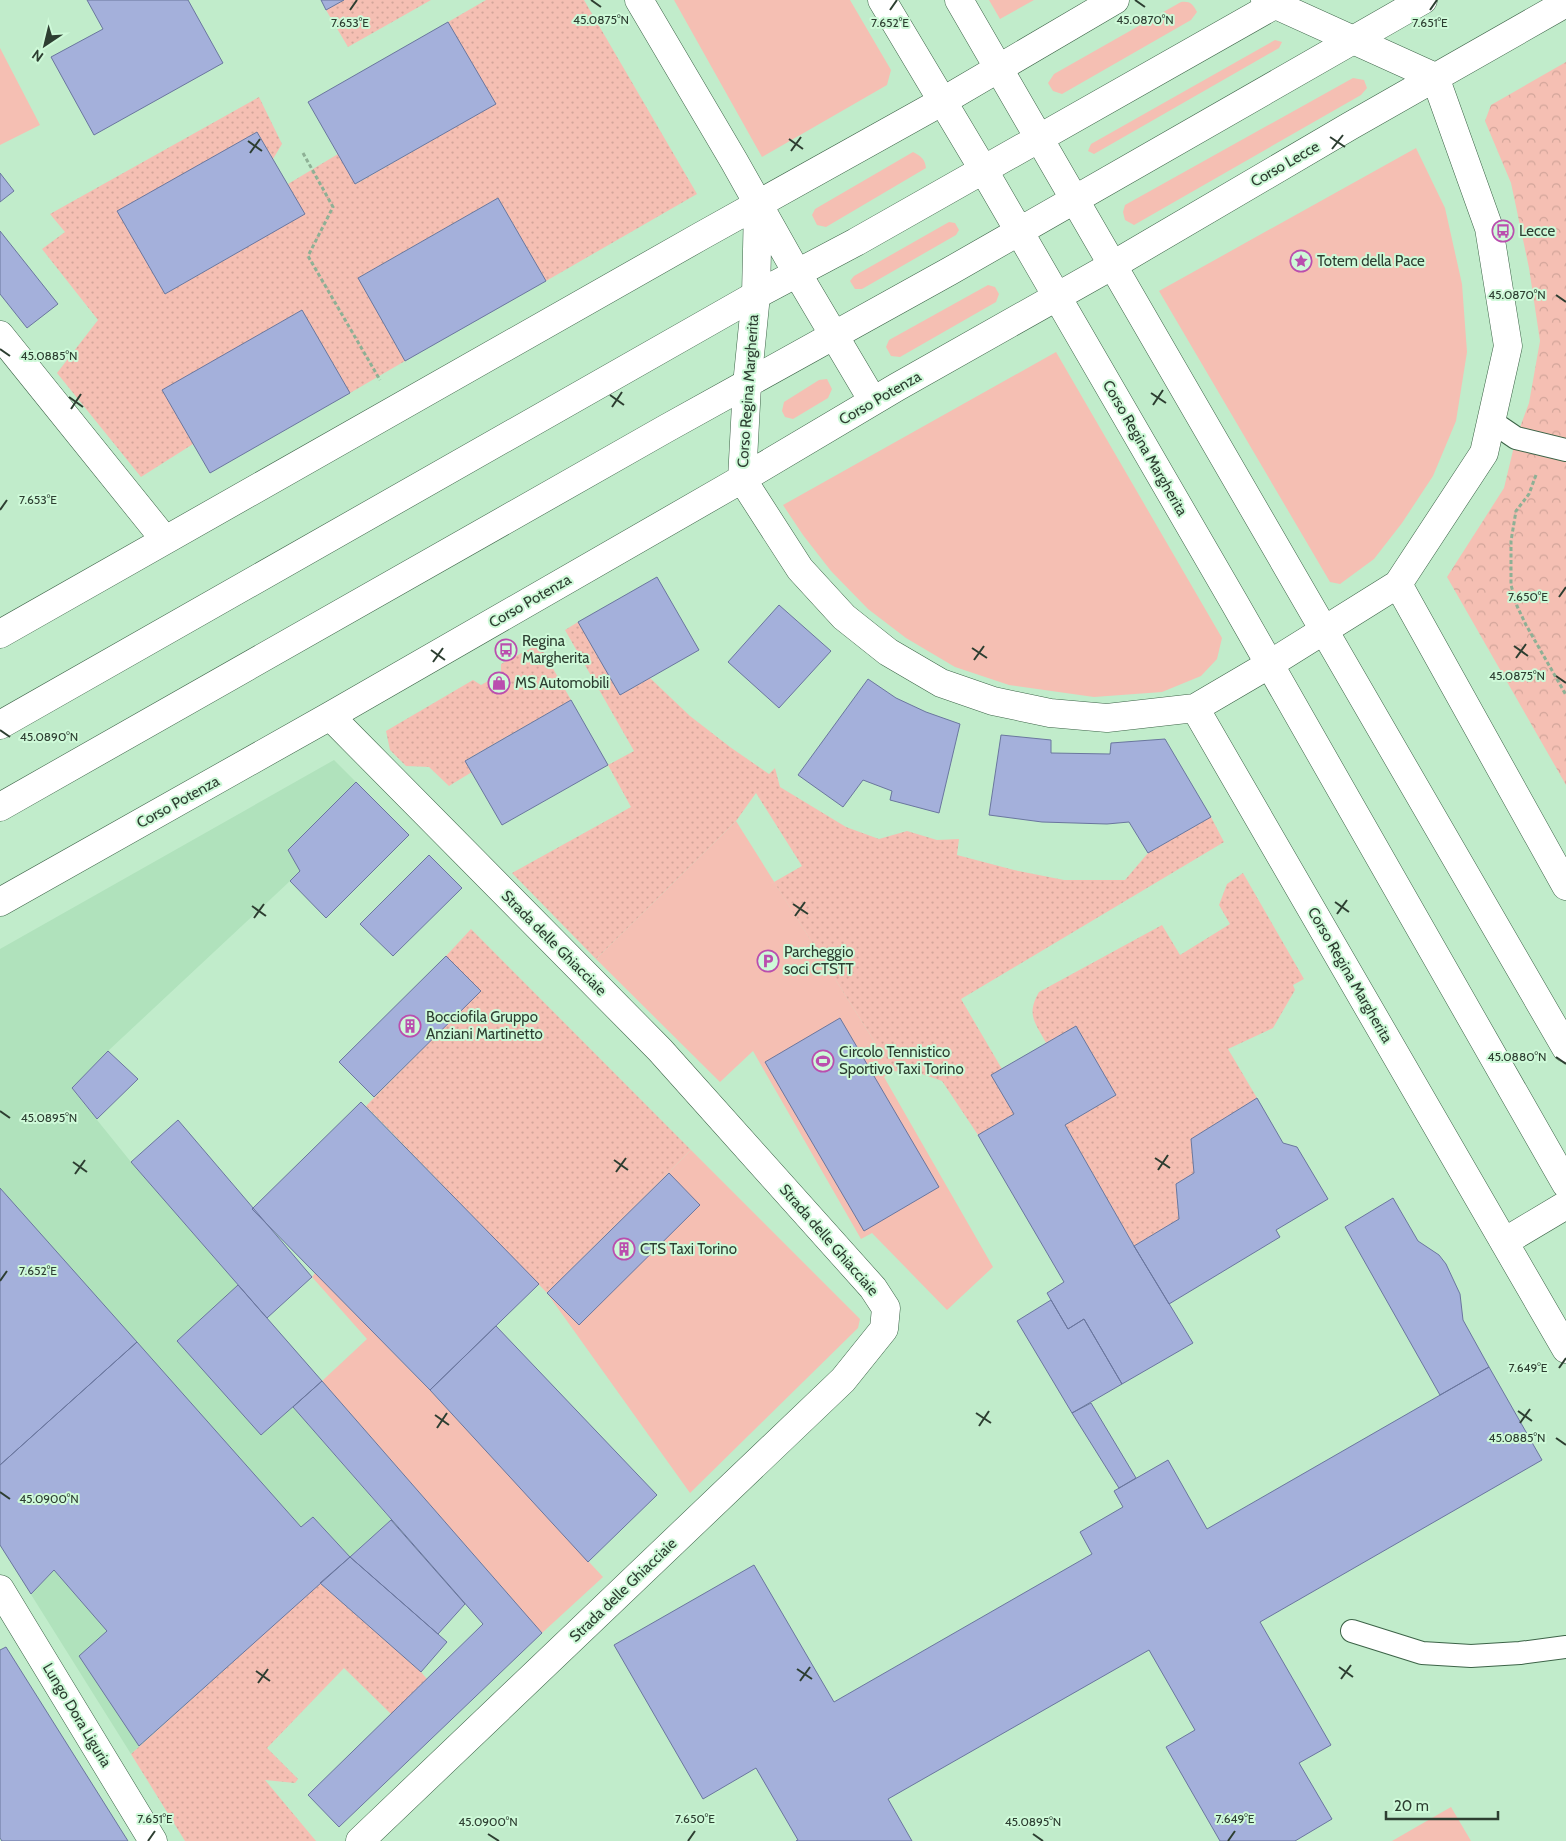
<svg xmlns="http://www.w3.org/2000/svg" width="1566" height="1841" viewBox="0 0 1566 1841" font-family="Cabin,sans-serif">
  <defs>
    <pattern id="forest-crowns" width="20" height="18" patternUnits="userSpaceOnUse" patternTransform="scale(1.25)"><rect width="20" height="18" fill="#f5bfb3"/><path d="M2 6a3 3 0 1 1 6 0M12 15a3 3 0 1 1 6 0" fill="none" stroke="#d2a59a"/></pattern>
    <pattern id="garden-dots" width="8" height="8" patternUnits="userSpaceOnUse" patternTransform="scale(1.25)"><rect width="8" height="8" fill="#f5bfb3"/><path d="M2 2h.1M6 6h.1" fill="none" stroke="#d2a59a" stroke-width="1.8" stroke-linecap="round"/></pattern>
  </defs>
  <rect width="100%" height="100%" fill="#c1eccb"/>
  <!-- built -->
  <path fill="#b0e2bc" d="M334,760l75,75 -83,83 -36,-37 -182,170 -36,38 59,73 191,219 -29,26 98,113 -260,234 -131,-209v-596z"/>
  <!-- grass -->
  <path fill="#f5bfb3" d="M674,0h176l41,70 -4,15 -125,72z
    M989,0h45l-34,19z
    M1181,2c9,-1 12,2 16,10l-6,8 -129,74 -9,-3 -5,-8 6,-9z
    M1275,40l7,2 -3,6 -185,106 -6,-3 3,-7z
    M0,48l40,77 -40,20z
    M1353,78l11,2 3,8 -6,7 -227,130 -9,-5 -2,-8 2,-7z
    M1416,148l29,60 17,76 5,68 -11,69 -23,55 -31,47 -28,36 -34,25 -10,-2 -171,-291z
    M913,152c8,4 12,7 13,16l-100,59 -9,-2 -5,-10 3,-6z
    M949,222l6,1 4,7 -3,5 -94,54h-7l-5,-8 4,-5z
    M988,285l7,2 4,7 -3,8 -96,55 -9,-1 -5,-9 3,-7z
    M1056,352l166,286 -5,21 -16,17 -39,16 -68,5 -85,-12 -54,-18 -49,-29 -38,-29 -37,-38 -28,-36 -20,-30z
    M827,379l5,10 -4,9 -35,21 -8,-2 -3,-6 2,-9 35,-22z
    M736,821l157,250 -9,6 109,190 -46,43 -75,-77 -11,6 -108,-188 -33,31 -124,-123z
    M691,1150l169,169 -2,9 -168,165 -143,-200z
    M315,1273l115,117 173,187 -61,56 -220,-252 45,-42 -55,-62z
    M1451,1807l20,34h-79z"/>
  <!-- forest -->
  <path fill="url(#forest-crowns)" d="M1566,62v723l-119,-208 57,-89 12,-50 13,-35 11,-62 -11,-73 -18,-85 -26,-62 6,-16z"/>
  <!-- garden -->
  <path fill="url(#garden-dots)" d="M344,0h87l-83,47 -22,-37z
    M486,0h98l113,194 -151,87 -48,-83 -140,80 47,83 -55,32 -48,-83 -139,80 30,54 -52,33 -84,-104 41,-53 -56,-71 23,-17 -15,-18 209,-117 23,47 -9,15 -16,-27 -139,79 47,83 139,-80 -16,-30 50,-30 18,30 139,-80 -47,-82z
    M578,622l42,73 30,-17 40,38 40,31 39,27 6,-6 5,19 66,40 33,12 28,-8 30,9 22,-1 -2,16 57,15 50,10h61l23,-27 63,-36 13,25 -263,157 41,70 -11,6 23,39 -36,21 -36,-54 -23,-8 -26,-2 -119,-189 28,-16 -46,-73 -20,28 -140,138 -84,-86 119,-66 -23,-42 26,-14 -69,-121z
    M539,644l32,56 -105,60 6,12 -23,14 -20,-19 -23,-1 -16,-16 -4,-19 87,-51 8,5 20,-11v-10z
    M1243,873l61,106 -11,6 2,5 -22,38 -45,21 29,49 -66,41 3,34 -18,11 3,35 -45,27 -69,-121 51,-30 -40,-69 -30,17c-11,-21 -20,-28 -7,-51l123,-67 18,30 50,-31 -11,-19 8,-21z
    M471,929l220,221 -144,143 -181,-187 114,-115 -34,-35z
    M320,1583l101,89 6,7 -36,35 -47,-46 -77,80 31,31 -3,4 -30,-3 51,61h-131l-54,-87z"/>
  <!-- building -->
  <path fill="#a4b0db" stroke="#6a769e" d="M87,0h101l35,63 -129,72 -43,-78 52,-28z
    M321,0h23l-18,10z
    M448,22l48,82 -141,80 -47,-82z
    M257,132l48,82 -140,80 -48,-83z
    M0,173l14,18 -14,11z
    M498,198l48,83 -141,80 -47,-83z
    M0,231l58,73 -31,24 -27,-34z
    M302,310l48,83 -140,80 -48,-83z
    M657,577l42,73 -79,45 -42,-73z
    M779,605l52,46 -52,57 -51,-46z
    M868,679l28,19 30,14 34,12 -21,89 -49,-13 2,-9 -29,-11 -20,27 -45,-32z
    M571,700l37,65 -106,60 -37,-64z
    M1001,735l50,5v13l59,1 1,-11 54,-4 46,78 -63,36 -19,-31 -22,2 -65,-2 -53,-7z
    M356,782l53,53 -83,83 -36,-37 10,-10 -12,-21z
    M429,855l33,33 -69,68 -33,-32z
    M446,956l35,35 -107,106 -35,-35z
    M840,1018l99,169 -75,44 -99,-169z
    M1076,1026l40,69 -51,30 69,121 59,97 -71,41 -38,-65 -16,10 -17,-29 -4,-7 17,-11 -86,-147 36,-21 -23,-39z
    M108,1051l30,28 -41,40 -25,-31z
    M1257,1098l26,45 14,4 31,52 -52,31 4,7 -111,67 -35,-58 45,-27 -3,-35 18,-11 -3,-34z
    M361,1102l178,182 -109,106 -178,-181z
    M178,1120l134,157 -45,41 -136,-156z
    M669,1173l31,32 -121,120 -32,-32z
    M0,1188l137,154 -137,123z
    M1393,1198l25,43 21,14 7,9 14,30 3,26 26,47 -49,28 -95,-168z
    M238,1285l84,96 -61,54 -84,-94z
    M1051,1300l17,29 16,-10 38,65 -50,29 -55,-92z
    M496,1326l161,169 -69,67 -158,-172z
    M137,1342l164,185 12,-10 37,40 -211,189 -60,-90 28,-25 -53,-61 -23,24 -31,-49v-80z
    M1489,1367l53,93 -282,162 71,123 -32,18 33,56 -37,22h-75l-54,-94 29,-17 -46,-80 -261,149 24,42h-116l2,-1 -42,-72 -53,31 -89,-154 140,-80 80,137 258,-148 -12,-22 43,-25 -9,-16 54,-31 39,69z
    M322,1381l220,252 -203,194 -31,-32 175,-171 -190,-217z
    M1091,1403l45,75 -17,10 -47,-75z
    M391,1520l74,84 -27,30 -88,-77z
    M350,1557l97,85 -26,30 -101,-89z
    M6,1647l122,194h-126l-2,-3v-188z"/>
  <g fill="none" stroke-linecap="round" stroke-linejoin="round">
    <!-- service casing -->
    <g stroke="#3c6347" stroke-width="24">
      <path id="service" d="M1491,421l25,17 50,12
        M1352,1631l70,22 49,3 49,-3 46,-6"/>
    </g>
    <!-- minor casing -->
    <g stroke="#3c6347" stroke-width="29">
      <path id="minor" d="M639,0l95,161 63,112 76,128
        M758,205l-2,90 -9,90 -5,94 58,90 44,48 44,35 53,31 52,18 57,12 57,5 88,-10 75,-44 128,-80 86,-131 24,-107 -19,-118 -54,-151 -170,-77
        M0,335l165,205
        M1398,584l168,302
        M0,634l701,-398 242,-135 172,-101
        M1195,708l371,641
        M330,716l330,334 213,238 13,20 -2,21 -41,51 -483,461
        M0,902l330,-186 412,-237 155,-92 216,-122 237,-139 216,-123
        M1504,1242l62,-37
        M0,1589l153,252"/>
    </g>
    <!-- primary casing -->
    <g stroke="#3c6347" stroke-width="29">
      <path id="primary" d="M882,0l101,169 251,433 332,582
        M959,0l607,1048
        M0,725l756,-430 100,-53 427,-242
        M0,807l667,-379 283,-157 473,-271"/>
    </g>
    <!-- path -->
    <path stroke="#8eb095" stroke-width="3" stroke-dasharray="4 2.5" stroke-linecap="butt" d="M303,153l30,54 -25,49 72,124
      M1536,475l-7,19 -13,17 -5,30v44l6,21 9,19 40,70"/>
    <!-- service -->
    <use href="#service" stroke="#fff" stroke-width="22"/>
    <!-- minor -->
    <use href="#minor" stroke="#fff" stroke-width="28"/>
    <!-- primary -->
    <use href="#primary" stroke="#fff" stroke-width="28"/>
  </g>
  <!-- ticks -->
  <path fill="none" stroke="#2d3e31" stroke-width="2" d="M591,0l10,7M1135,0l10,7M350,10l7,-10M890,10l7,-10M1430,10l7,-10M1330,137l15,10M789,139l14,10M248,141l14,10M1332,149l11,-14M791,151l10,-14M250,153l10,-14M1556,295l10,7M0,349l10,7M1151,393l15,10M610,395l14,10M69,397l14,10M1153,405l10,-15M612,407l10,-15M71,409l10,-15M0,510l7,-10M1559,597l7,-10M1514,646l14,10M972,648l15,10M431,650l14,10M1516,658l10,-14M974,660l10,-14M433,662l10,-14M1556,676l10,7M0,730l10,7M1335,902l14,10M793,904l15,10M252,906l14,10M1337,914l10,-14M795,916l10,-14M254,918l10,-14M1556,1057l10,7M0,1111l10,7M1155,1158l15,10M614,1160l14,10M73,1162l14,10M1158,1170l10,-15M616,1172l10,-14M75,1174l10,-14M0,1281l7,-10M1559,1368l7,-10M1518,1411l14,10M976,1413l15,10M435,1415l14,10M1520,1423l10,-14M979,1426l10,-15M437,1428l10,-15M1556,1438l10,7M0,1492l10,7M1339,1667l14,10M797,1669l15,10M256,1671l14,10M1341,1679l10,-14M800,1681l10,-14M258,1683l10,-14M488,1834l11,7M1033,1834l10,7M148,1841l7,-10M688,1841l7,-10M1228,1841l7,-10"/>
  <!-- icons -->
  <defs>
    <g id="bus-ring" transform="scale(1.125)"><circle r="9.5" fill="#cef9d8" stroke="#ba4eae" stroke-width="1.5"/><path d="M-5-6H5V4H4V6H2V4H-2V6H-4V4H-5ZM-3.5-4V0h7V-4ZM-3.5 1.2v1.5H-2V1.2ZM2 1.2v1.5H3.5V1.2Z" fill="#ba4eae"/></g>
    <g id="sight-ring" transform="scale(1.125)"><circle r="9.5" fill="#cef9d8" stroke="#ba4eae" stroke-width="1.5"/><path d="M0-6L1.8-2.2L6-1.7L2.9 1.2L3.7 5.4L0 3.3L-3.7 5.4L-2.9 1.2L-6-1.7L-1.8-2.2Z" fill="#ba4eae"/></g>
    <g id="shop-ring" transform="scale(1.125)"><circle r="9.5" fill="#cef9d8" stroke="#ba4eae" stroke-width="1.5"/><path d="M-5-2.5h2.3a2.7 3.5 0 0 1 5.4 0H5L5.5 6h-11ZM-1.5-2.5h3a1.5 2.3 0 0 0-3 0Z" fill="#ba4eae"/></g>
    <g id="parking-ring" transform="scale(1.125)"><circle r="9.5" fill="#cef9d8" stroke="#ba4eae" stroke-width="1.5"/><path d="M-3.5-5.5H1a3.5 3.5 0 0 1 0 7H-1V5.5H-3.5ZM-1-3.4V-.6H.8a1.4 1.4 0 0 0 0-2.8Z" fill="#ba4eae"/></g>
    <g id="building-ring" transform="scale(1.125)"><circle r="9.5" fill="#cef9d8" stroke="#ba4eae" stroke-width="1.5"/><path d="M-4-6H4V6H1V3H-1V6H-4ZM-2.5-4.3h1.7v1.8h-1.7ZM.8-4.3h1.7v1.8H.8ZM-2.5-1h1.7V.8h-1.7ZM.8-1h1.7V.8H.8Z" fill="#ba4eae"/></g>
    <g id="stadium-ring" transform="scale(1.125)"><circle r="9.5" fill="#cef9d8" stroke="#ba4eae" stroke-width="1.5"/><path d="M0-5a6.5 5 0 1 0 0 10a6.5 5 0 1 0 0-10ZM-3.5-1.8h7v3.6h-7Z" fill="#ba4eae"/></g>
  </defs>
  <g fill-rule="evenodd">
    <use href="#bus-ring" x="1503" y="231"/>
    <use href="#sight-ring" x="1301" y="261"/>
    <use href="#bus-ring" x="506" y="650"/>
    <use href="#shop-ring" x="499" y="683"/>
    <use href="#parking-ring" x="768" y="961"/>
    <use href="#building-ring" x="410" y="1026"/>
    <use href="#stadium-ring" x="823" y="1061"/>
    <use href="#building-ring" x="624" y="1249"/>
  </g>
  <g text-anchor="middle" dominant-baseline="central" stroke-width="4" stroke-linejoin="round" paint-order="stroke">
    <!-- street labels -->
    <g font-size="15" fill="#2d3e31" stroke="#cef9d8">
      <text transform="translate(1285 164) rotate(-30)">Corso Lecce</text>
      <text transform="translate(748 391) rotate(-86)">Corso Regina Margherita</text>
      <text transform="translate(880 398) rotate(-30)">Corso Potenza</text>
      <text transform="translate(1145 448) rotate(60)">Corso Regina Margherita</text>
      <text transform="translate(530 601) rotate(-30)">Corso Potenza</text>
      <text transform="translate(178 802) rotate(-29)">Corso Potenza</text>
      <text transform="translate(554 943) rotate(45)">Strada delle Ghiacciaie</text>
      <text transform="translate(1350 975) rotate(60)">Corso Regina Margherita</text>
      <text transform="translate(829 1240) rotate(49)">Strada delle Ghiacciaie</text>
      <text transform="translate(623 1590) rotate(-44)">Strada delle Ghiacciaie</text>
      <text transform="translate(77 1715) rotate(59)">Lungo Dora Liguria</text>
    </g>
    <!-- poi labels -->
    <g font-size="15" fill="#2d3e31" stroke="#cef9d8" text-anchor="start">
      <text x="1519" y="231">Lecce</text>
      <text x="1317" y="261">Totem della Pace</text>
      <text x="522" y="641">Regina<tspan x="522" dy="17">Margherita</tspan></text>
      <text x="515" y="683">MS Automobili</text>
      <text x="784" y="952">Parcheggio<tspan x="784" dy="17">soci CTSTT</tspan></text>
      <text x="426" y="1017">Bocciofila Gruppo<tspan x="426" dy="17">Anziani Martinetto</tspan></text>
      <text x="839" y="1052">Circolo Tennistico<tspan x="839" dy="17">Sportivo Taxi Torino</tspan></text>
      <text x="640" y="1249">CTS Taxi Torino</text>
    </g>
  </g>
  <g font-size="12" text-anchor="middle" fill="#2d3e31" stroke="#cef9d8" stroke-width="4" stroke-linejoin="round" paint-order="stroke">
    <text x="1145" y="24">45.0870°N</text>
    <text x="601" y="24">45.0875°N</text>
    <text x="350" y="27">7.653°E</text>
    <text x="890" y="27">7.652°E</text>
    <text x="1430" y="27">7.651°E</text>
    <text x="1517" y="299">45.0870°N</text>
    <text x="49" y="360">45.0885°N</text>
    <text x="38" y="504">7.653°E</text>
    <text x="1528" y="601">7.650°E</text>
    <text x="1517" y="680">45.0875°N</text>
    <text x="49" y="741">45.0890°N</text>
    <text x="1517" y="1061">45.0880°N</text>
    <text x="49" y="1122">45.0895°N</text>
    <text x="38" y="1275">7.652°E</text>
    <text x="1528" y="1372">7.649°E</text>
    <text x="1517" y="1442">45.0885°N</text>
    <text x="49" y="1503">45.0900°N</text>
    <text x="155" y="1823">7.651°E</text>
    <text x="695" y="1823">7.650°E</text>
    <text x="1235" y="1823">7.649°E</text>
    <text x="488" y="1826">45.0900°N</text>
    <text x="1033" y="1826">45.0895°N</text>
  </g>
  <!-- north arrow -->
  <g transform="translate(45 45) rotate(215)" stroke="#cef9d8" stroke-width="4" paint-order="stroke">
  <path d="M0-4L9 19L0 12L-9 19Z" fill="#2d3e31"/>
  <text y="-8" font-size="14" font-weight="bold" text-anchor="middle" fill="#2d3e31">N</text>
  </g>
  <!-- scale -->
  <path d="M1386 1811v8h112v-8" fill="none" stroke="#2d3e31" stroke-width="2.5"/>
  <text x="1394" y="1811" font-size="15" fill="#2d3e31" stroke="#cef9d8" stroke-width="4" paint-order="stroke">20 m</text>
</svg>
